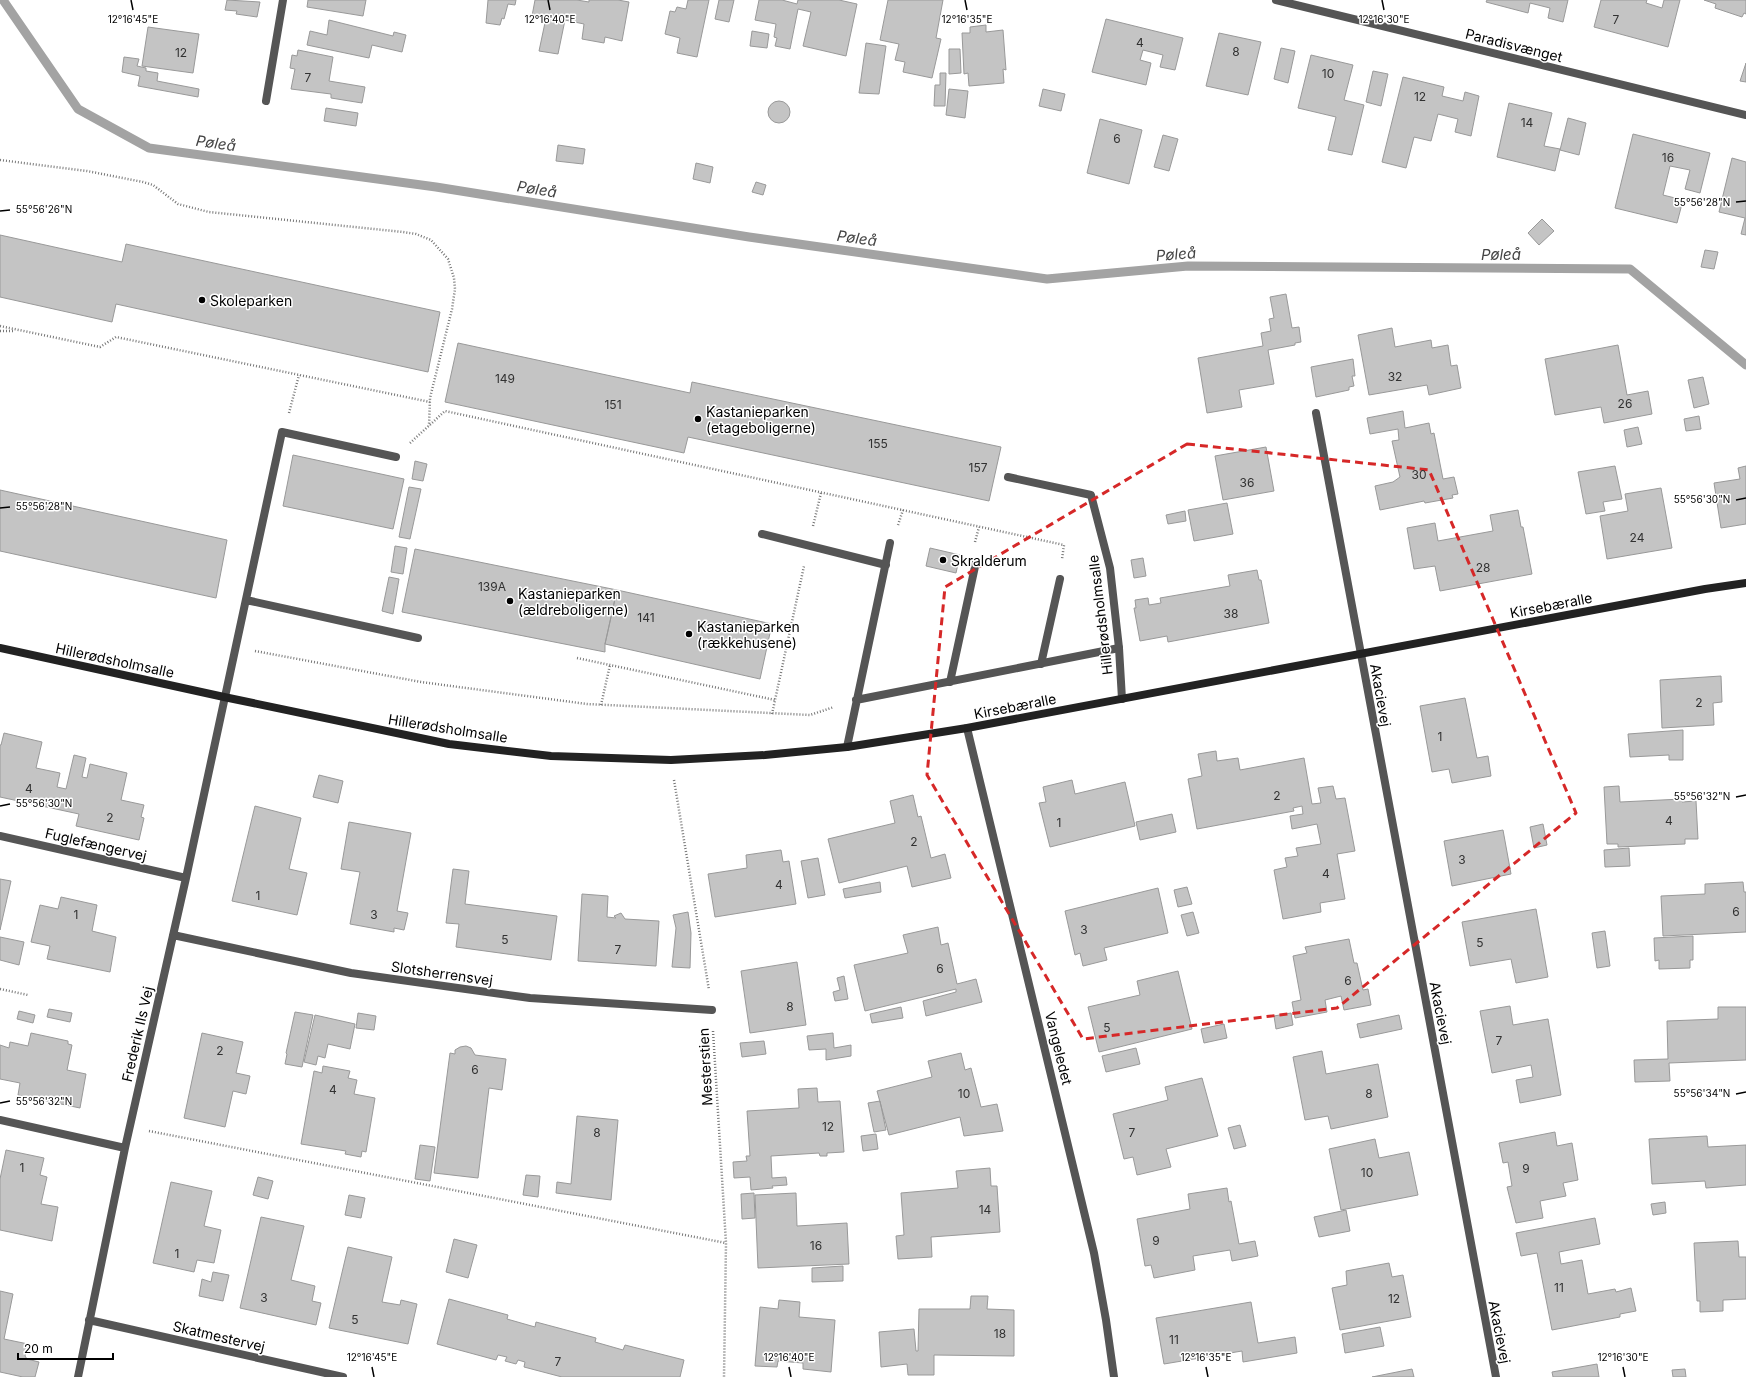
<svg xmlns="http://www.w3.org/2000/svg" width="1746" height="1377" viewBox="0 0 1746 1377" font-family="Inter,sans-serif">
  <rect width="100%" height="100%" fill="#fff"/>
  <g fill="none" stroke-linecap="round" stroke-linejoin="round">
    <!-- stream -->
    <path stroke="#a3a3a3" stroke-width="9" d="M3,0l75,109 71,39 287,39 313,50 298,42 141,-13 442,3 116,96"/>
  </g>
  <!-- building -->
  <path fill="#c4c4c4" stroke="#999" d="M227,0l33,2 -3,15 -21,-3 1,-3 -12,-1z
    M308,0h58l-3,16 -56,-9z
    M488,0h28l-1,5 -7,-1 -4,15 -2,-1 -2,7 -14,-2z
    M535,0h42l12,2v-2h29l11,2 -7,39 -17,-4 -1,6 -22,-4 2,-15 -19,-4 -7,34 -19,-3 7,-33 -14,-2z
    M688,0h21l-12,57 -20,-4 3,-15 -15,-4 5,-23 5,1 2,-5 9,2z
    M719,0h15l-5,22 -14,-3z
    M759,0h23l15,4 1,-4h41l18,4 -11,52 -43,-10 8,-34 -13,-3 -8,40 -15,-3 2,-8 -3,-1 2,-13 -21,-4z
    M888,0h55l-7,38 5,1 -9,39 -29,-6 2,-10 -10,-2 4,-16 -19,-4z
    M1487,0h81l-5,22 -15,-4 2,-10 -20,-5 -2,10 -42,-11z
    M1601,0h46l-1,3 16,5 2,-8h16l-12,47 -74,-20z
    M1704,0h42v14l-2,-1 -2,4 -27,-9 1,-4z
    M1106,19l77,19 -8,32 -15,-3 3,-12 -20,-5 -3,10 11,3 -5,22 -54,-13z
    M329,20l64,16 1,-4 12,3 -4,17 -30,-7 -3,13 -62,-13 3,-14 17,4z
    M986,25v7l17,-2 3,40 -3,-1 1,14 -35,3 -1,-13 -4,1 -2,-41h8v-6z
    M148,27l51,7 -6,39 -51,-7z
    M752,31l17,3 -2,14 -17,-2z
    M1219,33l42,9 -13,53 -42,-9z
    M866,43l20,3 -7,48 -20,-1z
    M1281,48l14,3 -7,32 -14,-4z
    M949,49h11l1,24 -12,1z
    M298,50l35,7 -4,24 36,6 -3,16 -31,-5v-4l-40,-5 4,-20 -5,-1 2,-13 5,1z
    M1311,55l42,10 -9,35 20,5 -12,50 -24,-5 8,-33 -38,-9z
    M124,57l15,2 -2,7 9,2v3l12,2 -1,8 42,8 -1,8 -60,-11 2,-10 -18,-4z
    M1746,63v19l-6,-1z
    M1373,71l15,3 -7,32 -15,-4z
    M940,73h6l-1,33h-11l1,-21h5z
    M1403,77l41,10 -2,9 21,5 2,-9 14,4 -8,40 -16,-4 3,-13 -20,-5 -7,27 -17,-4 -8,31 -24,-6z
    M949,89l19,2 -3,27 -19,-3z
    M1043,89l22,5 -4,17 -22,-5z
    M768 112a11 11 0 1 1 22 0a11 11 0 1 1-22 0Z
    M1509,103l43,10 -8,33 16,3 -5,22 -58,-14z
    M326,108l32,5 -2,13 -32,-5z
    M1568,118l18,5 -7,32 -19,-5z
    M1100,119l42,11 -13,54 -42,-11z
    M1633,134l77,19 -10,40 -15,-4 5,-19 -20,-4 -7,29 20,5 -6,23 -62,-15z
    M1163,135l15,4 -9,32 -15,-4z
    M558,145l27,4 -2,15 -27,-3z
    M1732,158l14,4v73l-5,-1 4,-16 -26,-6z
    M696,163l17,4 -3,16 -17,-4z
    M756,182l10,3 -3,10 -11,-3z
    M1542,219l12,12 -15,14 -11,-12z
    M0,235l122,27 4,-18 314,68 -12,60 -312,-68 -4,18 -112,-25z
    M1705,250l13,2 -4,17 -13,-2z
    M1286,294l6,34 7,-1 2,15 -6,1v2l-27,5 6,34 -35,6 3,17 -35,6 -9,-55 65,-12 -2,-13 10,-2 -2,-12 5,-1 -4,-21z
    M1392,328l3,19 36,-7 1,8 16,-3 3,21 6,-1 4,23 -32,7 -2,-10 -58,10 -11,-60z
    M458,343l232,50 2,-11 309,65 -12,54 -301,-64 -4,16 -239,-51z
    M1618,345l9,50 21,-4 4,23 -48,9 -3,-16 -46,8 -10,-56z
    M1353,359l2,17h-3l2,10 -5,1v3l-33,7 -5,-30z
    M1703,377l6,27 -15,4 -6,-28z
    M1403,411l2,17 24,-5 2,11 3,-1 9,46 11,-2 4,17 -6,1 1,3 -28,5 -1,-2 -44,9 -5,-24 18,-4 7,-5 -8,-36 7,-1 -1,-11 -28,5 -3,-16z
    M1699,416l2,13 -15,2 -2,-12z
    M1638,427l4,17 -15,3 -3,-17z
    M1266,447l8,44 -51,9 -8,-44z
    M293,455l111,24 -11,50 -110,-23z
    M415,461l12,3 -4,17 -11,-2z
    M1615,466l7,33 -19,3 2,9 -19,3 -8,-42z
    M1746,466v58l-25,4 -7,-45 26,-4 -2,-11z
    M409,487l12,2 -11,50 -11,-2z
    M1661,488l11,60 -65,11 -7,-43 28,-5 -3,-17z
    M0,490l227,50 -11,58 -216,-47z
    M1227,503l6,31 -39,7 -6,-31z
    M1518,510l3,17h2l9,47 -92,17 -5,-25 -21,3 -7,-41 28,-5 3,18 55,-10 -3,-16z
    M1185,511l1,10 -18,3 -2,-9z
    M395,546l12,2 -4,26 -12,-2z
    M930,548l30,7 -4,18 -30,-7z
    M415,549l202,41 -12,54v8l-203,-40z
    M1143,558l3,18 -12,2 -3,-18z
    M1257,570l2,10h2l8,43 -101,19 -1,-6 -27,5 -6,-33h2l-1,-8 13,-2 1,7 12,-2 -1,-5 70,-12 -2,-11z
    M389,577l10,2 -6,35 -11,-3z
    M617,590l155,34 -12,55 -155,-35z
    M1721,676l1,26 -9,1 1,22 -52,3 -2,-48z
    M1465,698l12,60 11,-2 3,20 -39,7 -3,-14 -17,3 -12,-66z
    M1683,730v30h-14v-5l-39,2 -2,-23z
    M4,733l38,9 -6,26 24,5 -3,14 9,2 8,-34 12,3 -4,19 5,1 3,-14 37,9 -6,27 23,5 -3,12 3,1 -5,22 -63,-14 3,-12 -79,-17v-52h1z
    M1216,751l1,10 21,-3 2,12 64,-12 8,46 9,-1 -3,-15 15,-2 3,13 9,-1 10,53 -18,3 8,45 -25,4 1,9 -38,7 -9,-49 13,-3 -2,-9 13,-2 -2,-8 25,-4 -4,-20 -25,5 -2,-13 13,-2 -1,-8 -9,2 1,3 -97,18 -9,-50 14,-3 -4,-22z
    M319,775l24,6 -5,22 -25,-6z
    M1072,780l3,14 50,-12 10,44 -85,21 -11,-44 7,-1 -3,-15z
    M1619,786l1,16 62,-3v3l14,-1 2,38h-13v5l-67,3v-3h-11l-3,-57z
    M913,795l5,22 3,-1 10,42 14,-4 6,24 -39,9 -5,-21 -68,17 -11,-44 67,-16 -5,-22z
    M255,806l46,12 -12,51 18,4 -10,42 -65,-14z
    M1172,814l4,18 -36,8 -4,-18z
    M349,822l62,11 -14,78 11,2 -4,17 -10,-2v4l-44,-8 10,-52 -19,-3z
    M1543,824l4,21 -13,3 -4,-21z
    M1503,830l8,44 -59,12 -8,-45z
    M1629,848l1,18 -25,1 -1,-17z
    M781,850l2,12 6,-1 7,43 -81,13 -7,-43 39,-6 -1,-13z
    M818,858l7,37 -17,3 -7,-37z
    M453,869l16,2 -4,33 92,12 -6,44 -95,-13 3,-23 -13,-1z
    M0,879l11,2 -11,49z
    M880,882l1,10 -36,6 -2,-9z
    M1743,882l1,10h2v40l-83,4 -2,-40 44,-2v-10z
    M1187,887l5,17 -14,3 -4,-17z
    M1158,888l10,45 -64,15 3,12 -24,6 -3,-13 -5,2 -10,-44z
    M582,894l26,2 -1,21 9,1 -2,-2 7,-3 4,6 34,2 -3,45 -78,-5z
    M61,897l36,8 -5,26 24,6 -6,35 -63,-13 3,-13 -19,-4 9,-37 18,4z
    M1536,909l12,68 -32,6 -5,-24 -41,7 -8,-44z
    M688,912l3,21 -1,35 -18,-1 4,-39 -3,-13z
    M1193,912l6,21 -12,3 -6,-21z
    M938,927l3,18 7,-2 9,41 19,-5 6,23 -56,14 -3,-15 33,-9v-3l-91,22 -11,-46 54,-12 -5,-18z
    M1605,931l5,35 -13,2 -5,-35z
    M1693,936v24h-3v8l-31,1v-9l-4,1 -1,-23z
    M0,937l24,5 -5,23 -19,-5z
    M1349,939l5,24h3l6,27 5,-1 3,16 -27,5 -3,-14 -16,4 2,12 -32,6 -3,-16 9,-2 -8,-44 14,-3 -2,-6z
    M797,962l9,63 -56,8 -9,-62z
    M1178,971l14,58 -93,23 -11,-45 52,-12 -3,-14z
    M844,976l4,23 -13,2 -2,-9 7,-2 -3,-12z
    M1510,1006l3,19 35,-6 13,76 -41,8 -4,-23 17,-3 -2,-12 -39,8 -12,-62z
    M901,1007l2,11 -31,5 -2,-9z
    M1718,1007h28v53l-77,3 1,18 -35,1 -1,-22 34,-1 -1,-38 51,-2z
    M49,1009l23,4 -2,9 -23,-5z
    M19,1011l16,4 -2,8 -16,-4z
    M295,1012l18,3 -11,52 -17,-3 2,-10 -1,-1z
    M358,1013l18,3 -2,14 -18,-2z
    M1291,1013l2,12 -17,4 -2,-13z
    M315,1015l40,9 -5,25 -22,-5 -3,14 -7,-2 -2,9 -12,-3z
    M1399,1015l3,14 -42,9 -3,-14z
    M1224,1024l3,14 -23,5 -3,-14z
    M31,1033l37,8v3l4,1 -5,25 19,4 -6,34 -62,-13 2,-12 -20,-4v-34l9,3 1,-6 18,4z
    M202,1033l41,9 -7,31 14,3 -4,18 -13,-3 -8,36 -41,-9z
    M833,1033l1,15 17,-3v11l-25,4v-11l-17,1 -2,-14z
    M764,1041l2,13 -24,3 -2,-14z
    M466,1046l5,2 4,7 31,4 -4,31 -13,-2 -11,90 -44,-5 16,-120 5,1v-4l5,-3z
    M1136,1048l4,16 -34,8 -4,-16z
    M1322,1051l4,23 52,-10 10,53 -57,12 -3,-13 -23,4 -12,-63z
    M961,1053l4,17 6,-2 10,39 16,-3 6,27 -39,5 -4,-19 -71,18 -12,-44 55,-14 -4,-16z
    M323,1066l27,5 -2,7 9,2 -3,14 21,4 -9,54 -4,-1 -1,6 -16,-3 1,-3 -45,-7 13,-73 8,2z
    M1202,1078l16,58 -52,13 5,18 -34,8 -4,-18 -9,2 -11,-45 55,-14 -3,-13z
    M817,1088l1,14 22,-1 4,51 -17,1v3h-7l-1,-3 -48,3 1,22 14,-1 1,8 -15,1 1,2 -22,2 -1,-13 -16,1 -1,-16 14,-1 -1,-5h4l-3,-45 52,-3 -1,-19z
    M880,1101l6,29 -12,2 -6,-29z
    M577,1116l41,4 -7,80 -55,-7 1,-11 14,2z
    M1240,1125l6,21 -12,3 -6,-21z
    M1555,1132l2,14 15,-3 6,37 -15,3 3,13 -26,5 3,17 -27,5 -9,-36 5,-1 -4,-24 -5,1 -4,-20z
    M876,1134l2,15 -15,2 -2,-15z
    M1707,1136l1,11 38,-2v40l-40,3 -1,-7 -53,3 -3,-45z
    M1375,1139l4,19 30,-6 9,43 -77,15 -12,-61z
    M420,1145l15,2 -5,34 -15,-2z
    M6,1150l38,8 -4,17 7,2 -6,27 17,3 -6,34 -52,-11v-51z
    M990,1168l1,18h6l3,46 -69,5 1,20 -34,2 -2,-23 8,-1 -3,-42 57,-5 -2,-17z
    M526,1175l14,1 -2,21 -15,-2z
    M258,1177l15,4 -5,18 -15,-4z
    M171,1182l41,9 -8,35 17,4 -7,33 -17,-3 -3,12 -41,-9z
    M1227,1188l2,14 2,-1 8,43 16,-3 3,15 -26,5 -2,-11 -37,6 2,14 -41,8 -3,-13 -6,1 -8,-47 53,-10 -2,-15z
    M754,1193l1,25 -13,1 -1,-25z
    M796,1193l1,33 50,-3 2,41 -91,4 -3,-73z
    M349,1195l16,3 -4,20 -16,-3z
    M1665,1202l1,11 -13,2 -2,-11z
    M1346,1210l4,21 -31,6 -5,-20z
    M261,1217l43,9 -13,54 24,6 -3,15 9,2 -5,22 -76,-17z
    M1595,1218l5,26 -41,8 2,12 21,-4 6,34 27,-5 1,3 15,-4 5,23 -16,3v3l-68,13 -15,-77 -16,3 -5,-23z
    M454,1239l23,6 -9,33 -22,-6z
    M1738,1241l1,16h7v42l-23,1v11l-23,1v-11h-3l-3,-58z
    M348,1247l44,10 -10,45 18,3 1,-5 16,4 -9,40 -79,-16z
    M1389,1263l3,14 11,-2 8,42 -71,13 -8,-42 15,-3 -1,-14z
    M843,1266v15l-31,1v-14z
    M213,1272l16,3 -6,26 -24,-5 3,-17 9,3z
    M0,1291l13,3 -9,45 24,5 -3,12 2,3 12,3 -4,15h-12l-23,-5z
    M971,1296h17l-1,13 27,1v46l-80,-1v20h-26l-1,-11 -26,3 -2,-35 35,-3 2,22h2l1,-42h51z
    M449,1299l59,16 -1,4 28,8 1,-5 60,16 -1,4 28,8 2,-5 59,15 -4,17h-118l-38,-10 1,-5 -7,-2 -2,4 -11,-3 2,-4 -9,-2 -2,5 -59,-16z
    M779,1300l21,2 -1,15 36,3 -4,52 -28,-3v-6l-25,-2 -1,6 -22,-1 5,-59 18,2z
    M1251,1302l7,41 37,-6 2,16 -54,9 -1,-11 -78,13 -8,-46z
    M1380,1327l4,19 -39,7 -3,-19z
    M1597,1364l2,13h-46l-1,-5z
    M1412,1369l2,8h-42z
    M1685,1369l1,8h-13l-1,-7z"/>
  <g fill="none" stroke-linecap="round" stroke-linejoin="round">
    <!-- path -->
    <path stroke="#777" stroke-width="2.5" stroke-dasharray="1 2" stroke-linecap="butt" d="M0,160l87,11 56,11 10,3 25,19 31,8 194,20 13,2 15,6 17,19 6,19 1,11 -3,20 -22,89 -1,28
      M0,326l100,21 16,-10 314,65
      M0,331h15
      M289,413l10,-38
      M410,443l35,-32 619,134 -2,14
      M898,525l5,-15
      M813,526l8,-33
      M975,542l4,-15
      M255,651l166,31 166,22 223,11 24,-8
      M577,658l198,42
      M601,705l9,-40
      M772,714l32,-148
      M674,780l35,210
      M0,989l28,6
      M713,1031l13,212 -2,134
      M149,1131l577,112"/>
    <!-- lane -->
    <path stroke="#555" stroke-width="8" d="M762,534l124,31
      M1041,664l19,-85
      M950,682l26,-120
      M856,700l263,-52
      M847,747l43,-204"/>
    <!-- street -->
    <path stroke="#555" stroke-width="8" d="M1276,0l470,115
      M266,101l17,-101
      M1316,413l180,964
      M1008,477l83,18 19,73 9,80 3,51
      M246,600l172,38
      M967,728l127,525 12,67 8,57
      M0,836l186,42
      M173,935l178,38 179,25 182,12
      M0,1120l125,28
      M89,1320l254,57
      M78,1377l47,-229 61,-270 96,-446 114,25"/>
    <!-- secondary -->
    <path stroke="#222" stroke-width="8" d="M0,648l224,49 225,47 102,12 120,4 94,-5 82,-8 120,-19 738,-139 41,-6"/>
  </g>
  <!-- marked area -->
  <path fill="none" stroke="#d62828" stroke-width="3" stroke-dasharray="8 5" stroke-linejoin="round" d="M1187,444l242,26 147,343 -239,195 -254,31 -156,-264 18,-188z"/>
  <!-- ticks -->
  <path fill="none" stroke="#000" stroke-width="1.5" d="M131,0l2,10M548,0l2,10M965,0l2,10M1382,0l2,10M1736,202l10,-1M0,211l10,-1M1736,500l10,-2M0,508l10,-1M1736,797l10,-2M0,806l10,-2M1736,1094l10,-2M0,1103l10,-2M372,1367l2,10M789,1367l2,10M1206,1367l2,10M1623,1367l2,10"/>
  <!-- markers -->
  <g fill="#000" stroke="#fff" stroke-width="1.5">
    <circle cx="202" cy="300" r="4"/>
    <circle cx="698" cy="419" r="4"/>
    <circle cx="943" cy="560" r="4"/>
    <circle cx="510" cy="601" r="4"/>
    <circle cx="689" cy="634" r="4"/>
  </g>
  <g text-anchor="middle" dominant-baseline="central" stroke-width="3" stroke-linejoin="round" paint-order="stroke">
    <!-- number labels -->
    <g font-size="12" fill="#313131">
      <text x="1616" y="19">7</text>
      <text x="1140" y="42">4</text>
      <text x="1236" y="51">8</text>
      <text x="181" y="52">12</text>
      <text x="1328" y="73">10</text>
      <text x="308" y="77">7</text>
      <text x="1420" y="96">12</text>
      <text x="1527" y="122">14</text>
      <text x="1117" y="138">6</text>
      <text x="1668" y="157">16</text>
      <text x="1395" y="376">32</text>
      <text x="505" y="378">149</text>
      <text x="1625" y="403">26</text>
      <text x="613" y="404">151</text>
      <text x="878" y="443">155</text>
      <text x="978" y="467">157</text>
      <text x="1419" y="474">30</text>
      <text x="1247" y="482">36</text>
      <text x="1637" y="537">24</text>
      <text x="1483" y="567">28</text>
      <text x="492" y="586">139A</text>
      <text x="1231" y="613">38</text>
      <text x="646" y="617">141</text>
      <text x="1699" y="702">2</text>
      <text x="1440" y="736">1</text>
      <text x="29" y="788">4</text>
      <text x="1277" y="795">2</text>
      <text x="110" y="817">2</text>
      <text x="1669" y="820">4</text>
      <text x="1059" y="822">1</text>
      <text x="914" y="841">2</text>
      <text x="1462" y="859">3</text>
      <text x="1326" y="873">4</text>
      <text x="779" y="884">4</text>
      <text x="258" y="895">1</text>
      <text x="1736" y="911">6</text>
      <text x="76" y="914">1</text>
      <text x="374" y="914">3</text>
      <text x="1084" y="929">3</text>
      <text x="505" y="939">5</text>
      <text x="1480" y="942">5</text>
      <text x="618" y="949">7</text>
      <text x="940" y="968">6</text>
      <text x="1348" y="980">6</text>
      <text x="790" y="1006">8</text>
      <text x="1107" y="1027">5</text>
      <text x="1499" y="1040">7</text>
      <text x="220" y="1050">2</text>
      <text x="475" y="1069">6</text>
      <text x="333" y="1089">4</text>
      <text x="964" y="1093">10</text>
      <text x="1369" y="1093">8</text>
      <text x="828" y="1126">12</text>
      <text x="597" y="1132">8</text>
      <text x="1132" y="1132">7</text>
      <text x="22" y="1167">1</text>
      <text x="1526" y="1168">9</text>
      <text x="1367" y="1172">10</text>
      <text x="985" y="1209">14</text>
      <text x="1156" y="1240">9</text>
      <text x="816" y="1245">16</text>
      <text x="177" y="1253">1</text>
      <text x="1559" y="1287">11</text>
      <text x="264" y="1297">3</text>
      <text x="1394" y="1298">12</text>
      <text x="355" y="1319">5</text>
      <text x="1000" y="1333">18</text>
      <text x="1174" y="1339">11</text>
      <text x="558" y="1361">7</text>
    </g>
    <!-- street labels -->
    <g font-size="14" fill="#000" stroke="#fff">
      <text transform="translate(1514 45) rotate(14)">Paradisvænget</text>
      <text transform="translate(1551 605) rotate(-11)">Kirsebæralle</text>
      <text transform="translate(1100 615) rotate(-97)">Hillerødsholmsalle</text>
      <text transform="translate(115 660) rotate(12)">Hillerødsholmsalle</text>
      <text transform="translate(1381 695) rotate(80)">Akacievej</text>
      <text transform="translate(1015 706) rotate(-11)">Kirsebæralle</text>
      <text transform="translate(448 728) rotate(9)">Hillerødsholmsalle</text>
      <text transform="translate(96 844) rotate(13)">Fuglefængervej</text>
      <text transform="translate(442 973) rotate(8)">Slotsherrensvej</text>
      <text transform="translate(1441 1013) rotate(79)">Akacievej</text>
      <text transform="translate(137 1034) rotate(-77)">Frederik IIs Vej</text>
      <text transform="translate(1059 1048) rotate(76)">Vangeledet</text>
      <text transform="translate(705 1067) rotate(-93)">Mesterstien</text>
      <text transform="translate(1500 1332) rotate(79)">Akacievej</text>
      <text transform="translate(219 1336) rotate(13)">Skatmestervej</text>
    </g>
    <!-- poi labels -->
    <g font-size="14" fill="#000" stroke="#fff" text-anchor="start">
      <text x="210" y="300">Skoleparken</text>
      <text x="706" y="411">Kastanieparken<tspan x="706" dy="16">(etageboligerne)</tspan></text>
      <text x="951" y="560">Skralderum</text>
      <text x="518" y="593">Kastanieparken<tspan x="518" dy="16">(ældreboligerne)</tspan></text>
      <text x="697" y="626">Kastanieparken<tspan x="697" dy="16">(rækkehusene)</tspan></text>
    </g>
    <!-- water labels -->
    <g font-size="15" font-style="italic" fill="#444" stroke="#fff">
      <text transform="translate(216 143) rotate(8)">Pøleå</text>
      <text transform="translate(537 189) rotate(9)">Pøleå</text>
      <text transform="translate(857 238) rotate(8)">Pøleå</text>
      <text transform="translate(1176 254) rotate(-4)">Pøleå</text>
      <text x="1501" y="254">Pøleå</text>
    </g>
  </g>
  <g font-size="10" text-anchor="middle" fill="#000" stroke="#fff" stroke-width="3" stroke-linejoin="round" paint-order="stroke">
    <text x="133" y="23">12°16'45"E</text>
    <text x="550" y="23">12°16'40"E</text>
    <text x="967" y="23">12°16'35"E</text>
    <text x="1384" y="23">12°16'30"E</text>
    <text x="1702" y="206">55°56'28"N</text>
    <text x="44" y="213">55°56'26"N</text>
    <text x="1702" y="503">55°56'30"N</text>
    <text x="44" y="510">55°56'28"N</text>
    <text x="1702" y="800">55°56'32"N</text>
    <text x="44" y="807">55°56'30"N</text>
    <text x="1702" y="1097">55°56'34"N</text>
    <text x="44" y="1105">55°56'32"N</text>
    <text x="372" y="1361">12°16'45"E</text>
    <text x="789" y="1361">12°16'40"E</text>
    <text x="1206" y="1361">12°16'35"E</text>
    <text x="1623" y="1361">12°16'30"E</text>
  </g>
  <!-- scale -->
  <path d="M18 1353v6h95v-6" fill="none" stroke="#000000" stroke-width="2"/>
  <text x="24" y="1353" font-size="12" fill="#000000" stroke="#ffffff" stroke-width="3" paint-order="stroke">20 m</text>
</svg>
